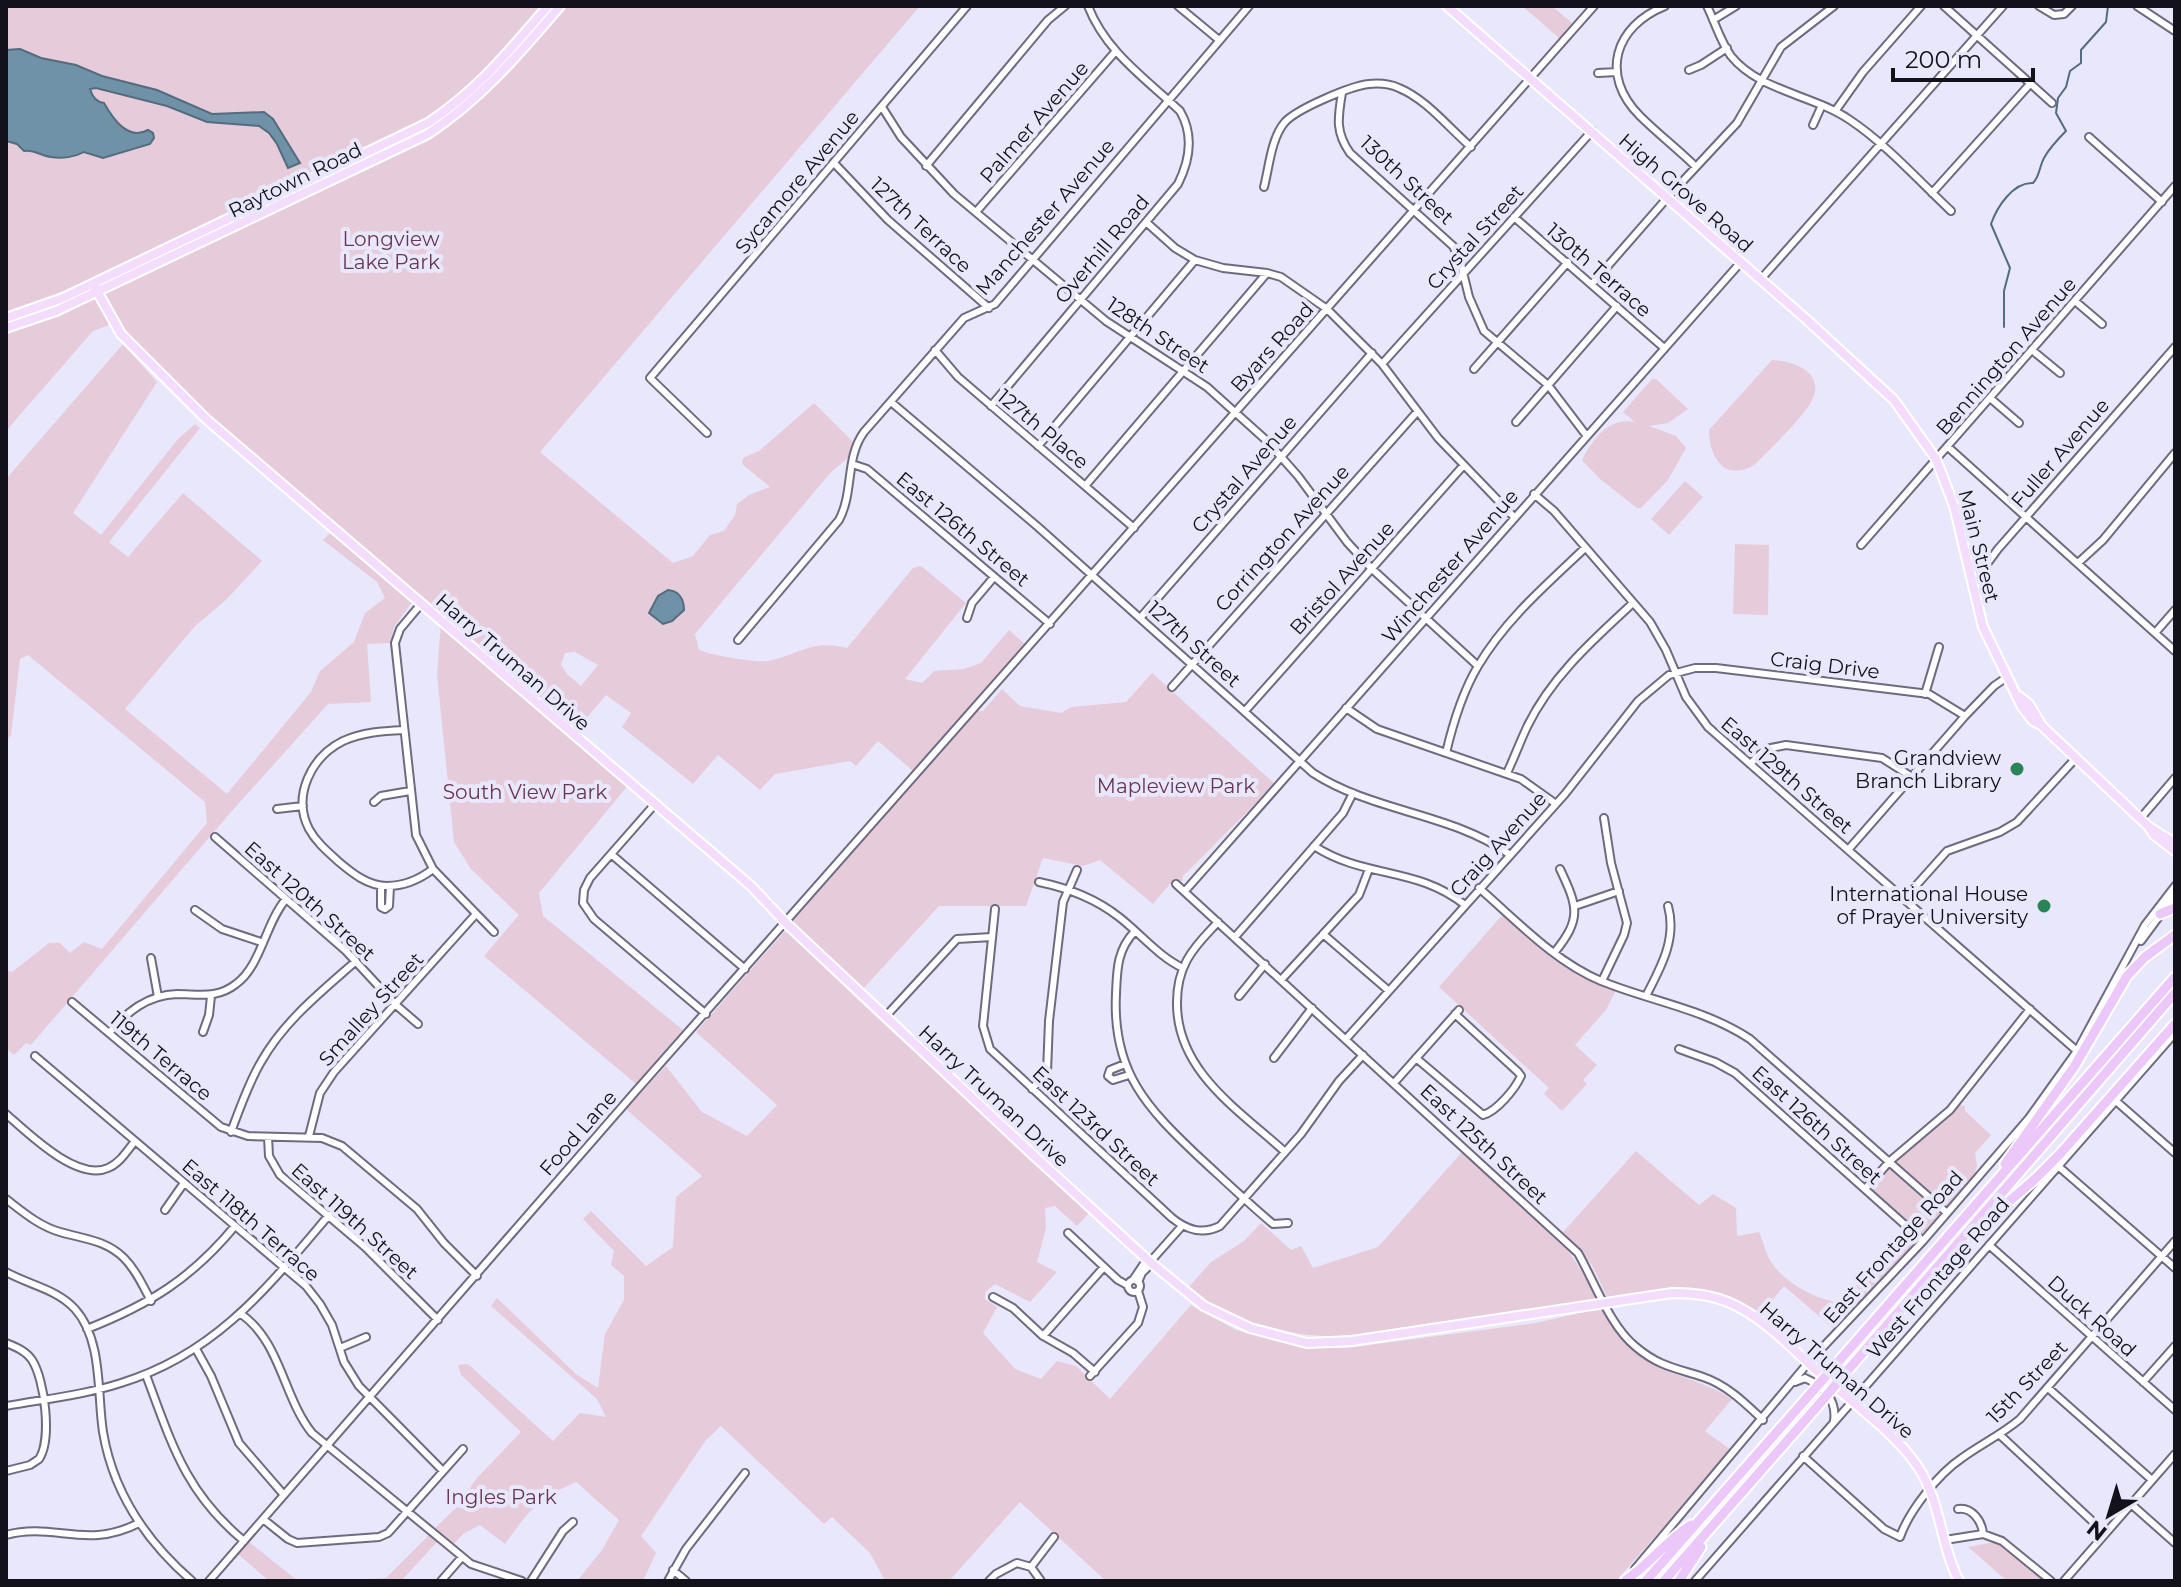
<svg xmlns="http://www.w3.org/2000/svg" width="2181" height="1587" viewBox="0 0 2181 1587" font-family="Montserrat,sans-serif">
  <rect width="100%" height="100%" fill="#e9e7fc"/>
  <!-- green -->
  <path fill="#e6ccda" fill-rule="evenodd" d="M6,6h914l-380,446 133,111 20,-7 17,-21 14,-4 11,-16 2,-11 12,-9 21,-8 -28,-23 1,-6 16,-7 55,-48 39,39 -5,16 -17,14 -136,162 4,16c11,5 58,13 69,11 33,-7 43,-22 79,-13l66,-80 8,-2 45,37 -61,76 17,4 12,-12 30,-2 17,-6 28,-33 16,14 -112,127 -35,-30 -22,25 -6,-5 -75,13 -15,16 -42,-35 -25,29 -71,-57 9,-14 -25,-18 -30,36 -378,-324 -70,-74 -9,-12 -26,10 -87,100zM575,652l23,13 -17,21 -14,-12 -6,-9 4,-12z
    M1522,6h30l20,17 -13,15z
    M123,344l34,38 -84,131 28,22 77,-96 17,-15 5,4 -91,114 19,15 55,-64 79,68 -36,39 -31,26 -70,83 102,85 84,-102 9,-21 34,-29 11,-29 20,-15 -8,-16 -54,-42 8,-8 81,70 -18,25 -4,16 -23,1 4,58 -43,2 -97,108 -200,233 -5,-2 -12,12 -8,-7v-78l6,2 37,-29h11l10,10 14,-11 18,7 105,-126 -2,-21 -177,-147 -8,4 -9,76 -5,6v-262z
    M1772,360c23,1 55,13 39,42 -10,18 -42,48 -57,63 -30,18 -45,-9 -45,-35z
    M1652,379h4l32,30 -20,14 -19,3 27,10 10,12 -18,32 -27,28h-4l-37,-29 -18,-19c11,-21 26,-43 53,-38l-12,-10z
    M1685,481l18,16 -34,38 -18,-16z
    M1735,544l34,1 -1,70 -35,-1z
    M441,622l189,161 -91,110 4,23 140,114 -47,54 -152,-128 35,-41 -48,-46 -17,-27 -17,-167z
    M1152,673l123,111 -92,92 -1,5 -12,3 -17,20 -53,-44 -17,6 -40,-8 -17,48h-87l-77,84 -69,-66v-4l185,-209h5l19,-22 18,17 41,7 10,-6 55,-5z
    M1504,913l49,43 24,15 39,19 -10,20 -31,35 22,20 -14,15 4,4 -25,27 -18,-17 5,-6 -110,-101z
    M784,932l4,1 84,80 217,200 -12,13 -22,-20 -10,2 1,20 -9,34 20,10 -27,30 -35,-18 -10,8v7l12,8 -14,26 32,36 26,10 16,-18 19,5 34,33 81,-94 45,25 67,18h43l190,-25 61,-14 6,1c11,16 18,32 34,44 29,22 65,25 95,45l-27,32 26,19 -115,131h-510l-86,-79 -71,79h-64l-15,-28 -38,-36 -8,7 -103,-98 -15,14 -65,96 15,17 -13,28h-66l25,-31 17,-30 -43,-38c-39,17 -47,29 -71,62l-25,-19 -17,9 -12,13 -18,-17 25,-24 18,-27 45,-47 -60,-57 -3,-10 10,-1 85,77 27,-28 26,4 -9,-18 -106,-93 6,-8 79,76 22,14 7,-54 19,-34v-24l-13,-11 3,-14 -31,-32 8,-8 55,55 27,-19 3,-50 26,-21 -76,-67 40,-43 36,46 45,24 30,-31 -81,-73z
    M1959,1105l6,1v5l26,24 -16,18 2,13 -3,11 -26,29h-3l-48,-43 1,-5 47,-37z
    M1636,1151l63,54 14,-11 23,14 1,28 22,-4c4,9 7,22 12,30 16,23 43,36 69,41l66,-73 9,12 -81,87 -50,-43 -23,28c-52,-34 -93,-26 -150,-15l-4,-2 -15,-32 -29,-33z
    M1462,1152l108,101 27,43 -2,5 -237,35c-63,3 -118,-9 -170,-48l23,-26 33,-21 17,-18 30,27 10,-4 12,22 65,-21z
    M1887,1168l5,1 47,41v7l-14,16h-7l-46,-44z
    M429,1535l8,7 -36,39h-64l49,-3z
    M1999,1541l44,40h-36l-39,-34z
    M249,1542l49,39h-29l-31,-27z"/>
  <!-- water -->
  <path fill="#6f92a8" stroke="#536c7e" stroke-width="2" d="M20,49l21,9 35,7 26,11 55,14 55,24 52,-2 9,7 27,44 -12,5 -11,-24 -8,-11 -10,-7 -52,-4 -40,-16 -71,-18 -6,1c2,7 6,13 14,14 9,16 24,38 44,27l5,3 1,5 -4,6 -47,14 -19,-6c-9,5 -22,7 -33,5 -10,-1 -17,-8 -27,-6l-7,-7 -11,-3v-91z
    M668,590c11,1 16,9 16,20l-12,11 -9,3 -14,-11 9,-17z"/>
  <g fill="none" stroke-linecap="round" stroke-linejoin="round">
    <!-- stream -->
    <path stroke="#536c7e" stroke-width="2" d="M2004,327v-36l6,-23 -19,-44c6,-17 22,-42 42,-41 7,-7 6,-16 11,-25 6,-11 14,-19 22,-27l-10,-18 2,-15 8,-11 4,-16 11,-8v-13l25,-28 2,-16"/>
    <!-- minor casing -->
    <g stroke="#6e6b81" stroke-width="10">
      <path id="minor" d="M1178,6l41,34
        M1665,6c-50,20 -66,69 -25,110 18,18 38,33 56,51
        M1707,6c8,16 13,35 24,50 28,35 83,39 119,64 36,24 69,61 101,91
        M1944,6l108,97
        M2039,6l15,9 10,-1 8,-8
        M2137,6l38,25
        M1713,20l23,-14
        M1689,70l12,-5 26,-17
        M1598,73l19,-1
        M1342,93c-4,24 -7,39 8,60l103,93 7,14 9,37 15,34 64,54 38,50
        M882,107l19,30 53,57 152,127 101,66 60,54 31,35 49,66 24,26 107,98
        M1836,110l27,-38 58,-66
        M1813,125l9,-20
        M2089,137l73,65
        M834,163l54,57 101,88
        M926,166l122,-146 17,-14
        M1264,187c5,-19 7,-49 21,-65 12,-13 65,-36 84,-38 10,-1 21,0 30,4 27,11 50,40 72,59
        M1932,193l98,-109
        M976,212l139,-160
        M1514,217l149,130
        M1146,222l29,26 20,12 28,8 44,5 14,4 46,32 55,55 56,74 76,79
        M1761,279l242,-273
        M1592,284l76,-87 69,-74 44,-76 53,-41
        M2075,301l27,23
        M935,350l23,27 176,151
        M2032,350l28,23
        M1382,364l210,-233
        M1474,369l94,-107
        M1990,398l29,25
        M891,402l147,125 275,246c60,39 138,40 196,81
        M991,406l187,-222c12,-24 16,-49 2,-73 -35,-33 -74,-59 -92,-105
        M1516,422l101,-116
        M707,433l-57,-55 317,-372
        M1038,446l157,-186
        M1948,447l227,204
        M852,464l15,5 183,155
        M1085,486l182,-213
        M1534,494l20,17 96,111 16,28 20,47 22,30 369,324
        M1861,545l314,-359
        M2078,563l25,-23 72,-87
        M1972,584l26,-35 177,-202
        M421,604l-21,25 -5,14 21,192 17,34 61,63
        M1141,617l231,-264
        M967,618l5,-15 22,-26
        M2155,633l20,-23
        M738,640l101,-120c15,-28 6,-62 25,-88l100,-114 31,-14 254,-298
        M1172,687l245,-275
        M1925,694l14,-47
        M1346,708l31,21 144,50 35,25
        M1245,711l218,-245
        M404,730c-21,1 -41,2 -61,11 -32,16 -51,55 -34,88 7,13 19,23 30,33 13,11 29,24 48,24 18,0 33,-7 46,-17
        M1446,753c7,-30 16,-60 32,-87 27,-46 69,-82 107,-118
        M1750,764l16,-15 20,-4 96,13 30,19
        M1507,773c7,-15 13,-31 20,-46 24,-50 66,-87 106,-124
        M374,802l7,-6 29,-5
        M655,804l-65,74 -6,12 -1,13 11,16 112,95
        M277,809l26,-3
        M2140,819l35,-41
        M215,837l131,114 50,54 22,19
        M1314,846c51,33 102,20 151,59
        M1848,850l117,-134 29,-30 13,-9
        M611,854l134,115
        M1039,882c29,6 57,17 80,35 22,17 39,39 64,51
        M1176,884l402,369c17,30 32,73 58,94 24,20 40,21 67,30 24,8 42,26 60,43
        M381,886v21l4,2 4,-3 1,-20
        M1479,888c38,33 75,73 122,93 49,20 104,28 149,58l197,174
        M1185,891l556,-629
        M1904,899l43,-48 53,-19 17,-10 58,-63
        M1575,906l44,-15
        M995,909l-12,117 7,23 182,169c15,12 30,17 48,8l81,-92 38,-53 24,-26
        M195,910l27,19 39,13
        M1218,922c-11,12 -23,23 -31,38 -7,13 -10,27 -10,42 -1,69 62,108 108,150
        M1135,931c-18,19 -18,38 -19,63 -4,78 31,114 84,164 24,22 48,45 73,66l15,-1
        M1323,934l66,57
        M1235,937l108,-124 10,-20
        M2141,941l34,-46
        M1554,953c28,-34 24,-46 6,-84
        M151,958l7,39
        M1281,980l78,-85 10,-26
        M1602,981l22,-46 3,-12 -16,-60 -7,-45
        M1239,996l26,-32
        M1646,996c15,-29 31,-57 22,-90
        M72,1002l149,125 27,9 74,2 20,8 75,63 27,34 33,33
        M886,1016l71,-77 35,-2
        M203,1032l6,-17 2,-19
        M109,1033c18,-21 38,-38 68,-39 22,0 40,5 59,-10 25,-18 29,-60 50,-85
        M1346,1039l219,-245 73,-93 31,-26 26,-7h21l213,26 36,22
        M1679,1049l36,13 20,11 188,168
        M35,1056l271,230 14,18 12,21 12,37 15,24 84,85
        M1274,1058l38,-50
        M1416,1058l67,57c14,-4 32,-26 38,-39l-3,-4 -63,-58
        M1125,1064l-15,6 -2,6 5,4 16,-5
        M1394,1083l65,-73
        M1032,1089l15,-17 2,-51 14,-119 14,-32
        M2116,1101l59,52
        M6,1114c22,19 71,68 102,54 12,-5 19,-17 27,-27
        M231,1132c9,-24 17,-48 30,-70 23,-41 60,-70 95,-101
        M309,1136l11,-43 14,-21 142,-158
        M268,1137l1,19 11,19 85,72 73,73
        M2058,1166l117,102
        M1865,1189l25,-28 60,-51 80,-101
        M6,1199c17,13 33,27 54,33 24,7 46,8 64,26 12,12 19,28 27,43
        M165,1210l19,-27
        M1068,1233l50,47 9,5
        M1989,1245l186,165
        M1150,1262l32,-36
        M6,1272c23,13 51,17 69,37 28,31 22,85 28,123 10,60 44,110 89,149
        M1128 1286a6 6 0 1 1 12 0a6 6 0 1 1-12 0Z
        M1133,1280l14,-21
        M1138,1282l4,-9 10,-10
        M993,1297l20,11 30,28 30,17 22,19
        M241,1314c40,28 42,83 71,119l159,131 51,17
        M87,1329c63,-25 104,-50 148,-103
        M1043,1336l61,-69
        M6,1343c10,4 20,8 26,17 13,20 20,80 7,99l-9,6 -24,6
        M340,1348l26,-11
        M196,1349l15,27 28,67 45,52
        M146,1375c26,69 39,117 98,166
        M1090,1376l48,-53 5,-16 -5,-16
        M1795,1382l10,-4c20,9 32,22 29,43
        M2143,1382l32,-36
        M2048,1388l104,92
        M6,1406c39,-7 78,-11 115,-23 95,-29 147,-96 208,-168
        M2000,1435l105,98
        M1803,1456l81,73 16,8c9,-26 38,-63 62,-79 19,-14 39,-23 58,-39l155,-178
        M2131,1504l44,39
        M1958,1509c14,-2 24,12 25,25l19,7 49,40
        M263,1519l25,20 9,4 82,-6 9,-4 75,-84
        M6,1535c49,-13 80,15 133,-12
        M1945,1540l38,-6
        M1031,1567l23,-30
        M1635,1569l173,-206 115,-122 106,-123 48,-67 68,-126 30,-39
        M673,1570l13,11
        M209,1581l426,-489 959,-1086
        M441,1581l21,-24
        M531,1581l32,-50 10,-9
        M668,1581l18,-32 59,-76
        M989,1581l7,-7 21,-11 14,4 10,14
        M1695,1581l480,-548
        M2064,1581l111,-127"/>
    </g>
    <!-- major casing -->
    <g stroke="#fff" stroke-width="12">
      <path id="major" d="M1447,6l359,313 88,81 42,59 18,47 29,121 39,80 11,14 8,4 108,102 5,8 21,16
        M93,284l28,50 85,85 545,467 35,37 244,229 120,110 54,44 46,22 57,15 45,-2 320,-48c25,0 48,3 70,16 31,17 57,47 84,70 30,27 69,54 92,88 23,35 22,77 41,114
        M6,318l57,-20 365,-175c51,-34 80,-71 120,-117
        M6,328l50,-17 372,-177c54,-36 90,-79 132,-128
        M2020,697l9,7 12,20
        M2149,827l26,16"/>
    </g>
    <!-- highway casing -->
    <g stroke="#fff" stroke-width="13">
      <path id="highway" d="M2160,914l15,-6
        M2005,1164l69,-97 53,-91 18,-19 30,-22
        M1976,1230l58,-50 26,-26 115,-130
        M1839,1361l336,-384
        M1848,1370l327,-377
        M1626,1580c24,-16 41,-40 65,-55
        M1646,1581l166,-189
        M1664,1581l158,-180
        M1679,1581l22,-34"/>
    </g>
    <!-- minor -->
    <use href="#minor" stroke="#fff" stroke-width="6"/>
    <!-- major -->
    <use href="#major" stroke="#f4ddfc" stroke-width="8"/>
    <!-- highway -->
    <use href="#highway" stroke="#ecc7fa" stroke-width="9"/>
    <!-- highway-bridge casing -->
    <g stroke="#fff" stroke-width="13" stroke-linecap="butt">
      <path id="highway-bridge" d="M1812,1392l27,-31
        M1822,1401l26,-31"/>
    </g>
    <!-- highway-bridge -->
    <use href="#highway-bridge" stroke="#ecc7fa" stroke-width="9"/>
  </g>
  <!-- markers -->
  <g fill="#2b8458" stroke="#e9e7fc" stroke-width="3">
    <circle cx="2017" cy="769" r="8"/>
    <circle cx="2044" cy="906" r="8"/>
  </g>
  <g text-anchor="middle" dominant-baseline="central" stroke-width="8" stroke-linejoin="round" paint-order="stroke">
    <!-- street labels -->
    <g font-size="20" fill="#13121b" stroke="#e9e7fc">
      <text transform="translate(1034 122) rotate(-49)">Palmer Avenue</text>
      <text transform="translate(295 180) rotate(-26)">Raytown Road</text>
      <text transform="translate(1407 180) rotate(43)">130th Street</text>
      <text transform="translate(797 182) rotate(-50)">Sycamore Avenue</text>
      <text transform="translate(1686 193) rotate(41)">High Grove Road</text>
      <text transform="translate(1045 217) rotate(-49)">Manchester Avenue</text>
      <text transform="translate(921 225) rotate(43)">127th Terrace</text>
      <text transform="translate(1475 237) rotate(-48)">Crystal Street</text>
      <text transform="translate(1102 249) rotate(-50)">Overhill Road</text>
      <text transform="translate(1599 270) rotate(41)">130th Terrace</text>
      <text transform="translate(1158 335) rotate(34)">128th Street</text>
      <text transform="translate(1272 347) rotate(-48)">Byars Road</text>
      <text transform="translate(2006 356) rotate(-49)">Bennington Avenue</text>
      <text transform="translate(1043 429) rotate(40)">127th Place</text>
      <text transform="translate(2060 453) rotate(-49)">Fuller Avenue</text>
      <text transform="translate(1244 474) rotate(-49)">Crystal Avenue</text>
      <text transform="translate(963 529) rotate(40)">East 126th Street</text>
      <text transform="translate(1282 538) rotate(-48)">Corrington Avenue</text>
      <text transform="translate(1979 546) rotate(76)">Main Street</text>
      <text transform="translate(1450 566) rotate(-49)">Winchester Avenue</text>
      <text transform="translate(1342 578) rotate(-48)">Bristol Avenue</text>
      <text transform="translate(1194 644) rotate(42)">127th Street</text>
      <text transform="translate(513 662) rotate(41)">Harry Truman Drive</text>
      <text transform="translate(1825 665) rotate(7)">Craig Drive</text>
      <text transform="translate(1787 775) rotate(41)">East 129th Street</text>
      <text transform="translate(1498 844) rotate(-48)">Craig Avenue</text>
      <text transform="translate(310 901) rotate(42)">East 120th Street</text>
      <text transform="translate(371 1009) rotate(-48)">Smalley Street</text>
      <text transform="translate(161 1056) rotate(40)">119th Terrace</text>
      <text transform="translate(994 1096) rotate(43)">Harry Truman Drive</text>
      <text transform="translate(1817 1125) rotate(42)">East 126th Street</text>
      <text transform="translate(1096 1126) rotate(43)">East 123rd Street</text>
      <text transform="translate(578 1133) rotate(-49)">Food Lane</text>
      <text transform="translate(1484 1144) rotate(43)">East 125th Street</text>
      <text transform="translate(251 1220) rotate(41)">East 118th Terrace</text>
      <text transform="translate(355 1221) rotate(42)">East 119th Street</text>
      <text transform="translate(1893 1247) rotate(-48)">East Frontage Road</text>
      <text transform="translate(1938 1278) rotate(-49)">West Frontage Road</text>
      <text transform="translate(2092 1316) rotate(42)">Duck Road</text>
      <text transform="translate(1837 1370) rotate(41)">Harry Truman Drive</text>
      <text transform="translate(2027 1382) rotate(-46)">15th Street</text>
    </g>
    <!-- park labels -->
    <g font-size="20" fill="#673655" stroke="#e9e7fc">
      <text x="391" y="239">Longview<tspan x="391" dy="23">Lake Park</tspan></text>
      <text x="1176" y="786">Mapleview Park</text>
      <text x="525" y="792">South View Park</text>
      <text x="501" y="1497">Ingles Park</text>
    </g>
    <!-- poi labels -->
    <g font-size="20" fill="#13121b" stroke="#e9e7fc" text-anchor="end">
      <text x="2001" y="758">Grandview<tspan x="2001" dy="23">Branch Library</tspan></text>
      <text x="2028" y="894">International House<tspan x="2028" dy="23">of Prayer University</tspan></text>
    </g>
  </g>
  <!-- border -->
  <rect width="2181" height="1587" fill="none" stroke="#13121b" stroke-width="16"/>
  <!-- north arrow -->
  <g transform="translate(2109 1515) rotate(218)" stroke="#e9e7fc" stroke-width="6" paint-order="stroke">
  <path d="M0-6L14 30L0 20L-14 30Z" fill="#13121b"/>
  <text y="-12" font-size="22" font-weight="bold" text-anchor="middle" fill="#13121b">N</text>
  </g>
  <!-- scale -->
  <path d="M1893 68v12h140v-12" fill="none" stroke="#13121b" stroke-width="4"/>
  <text x="1905" y="68" font-size="24" fill="#13121b" stroke="#e9e7fc" stroke-width="6" paint-order="stroke">200 m</text>
</svg>
